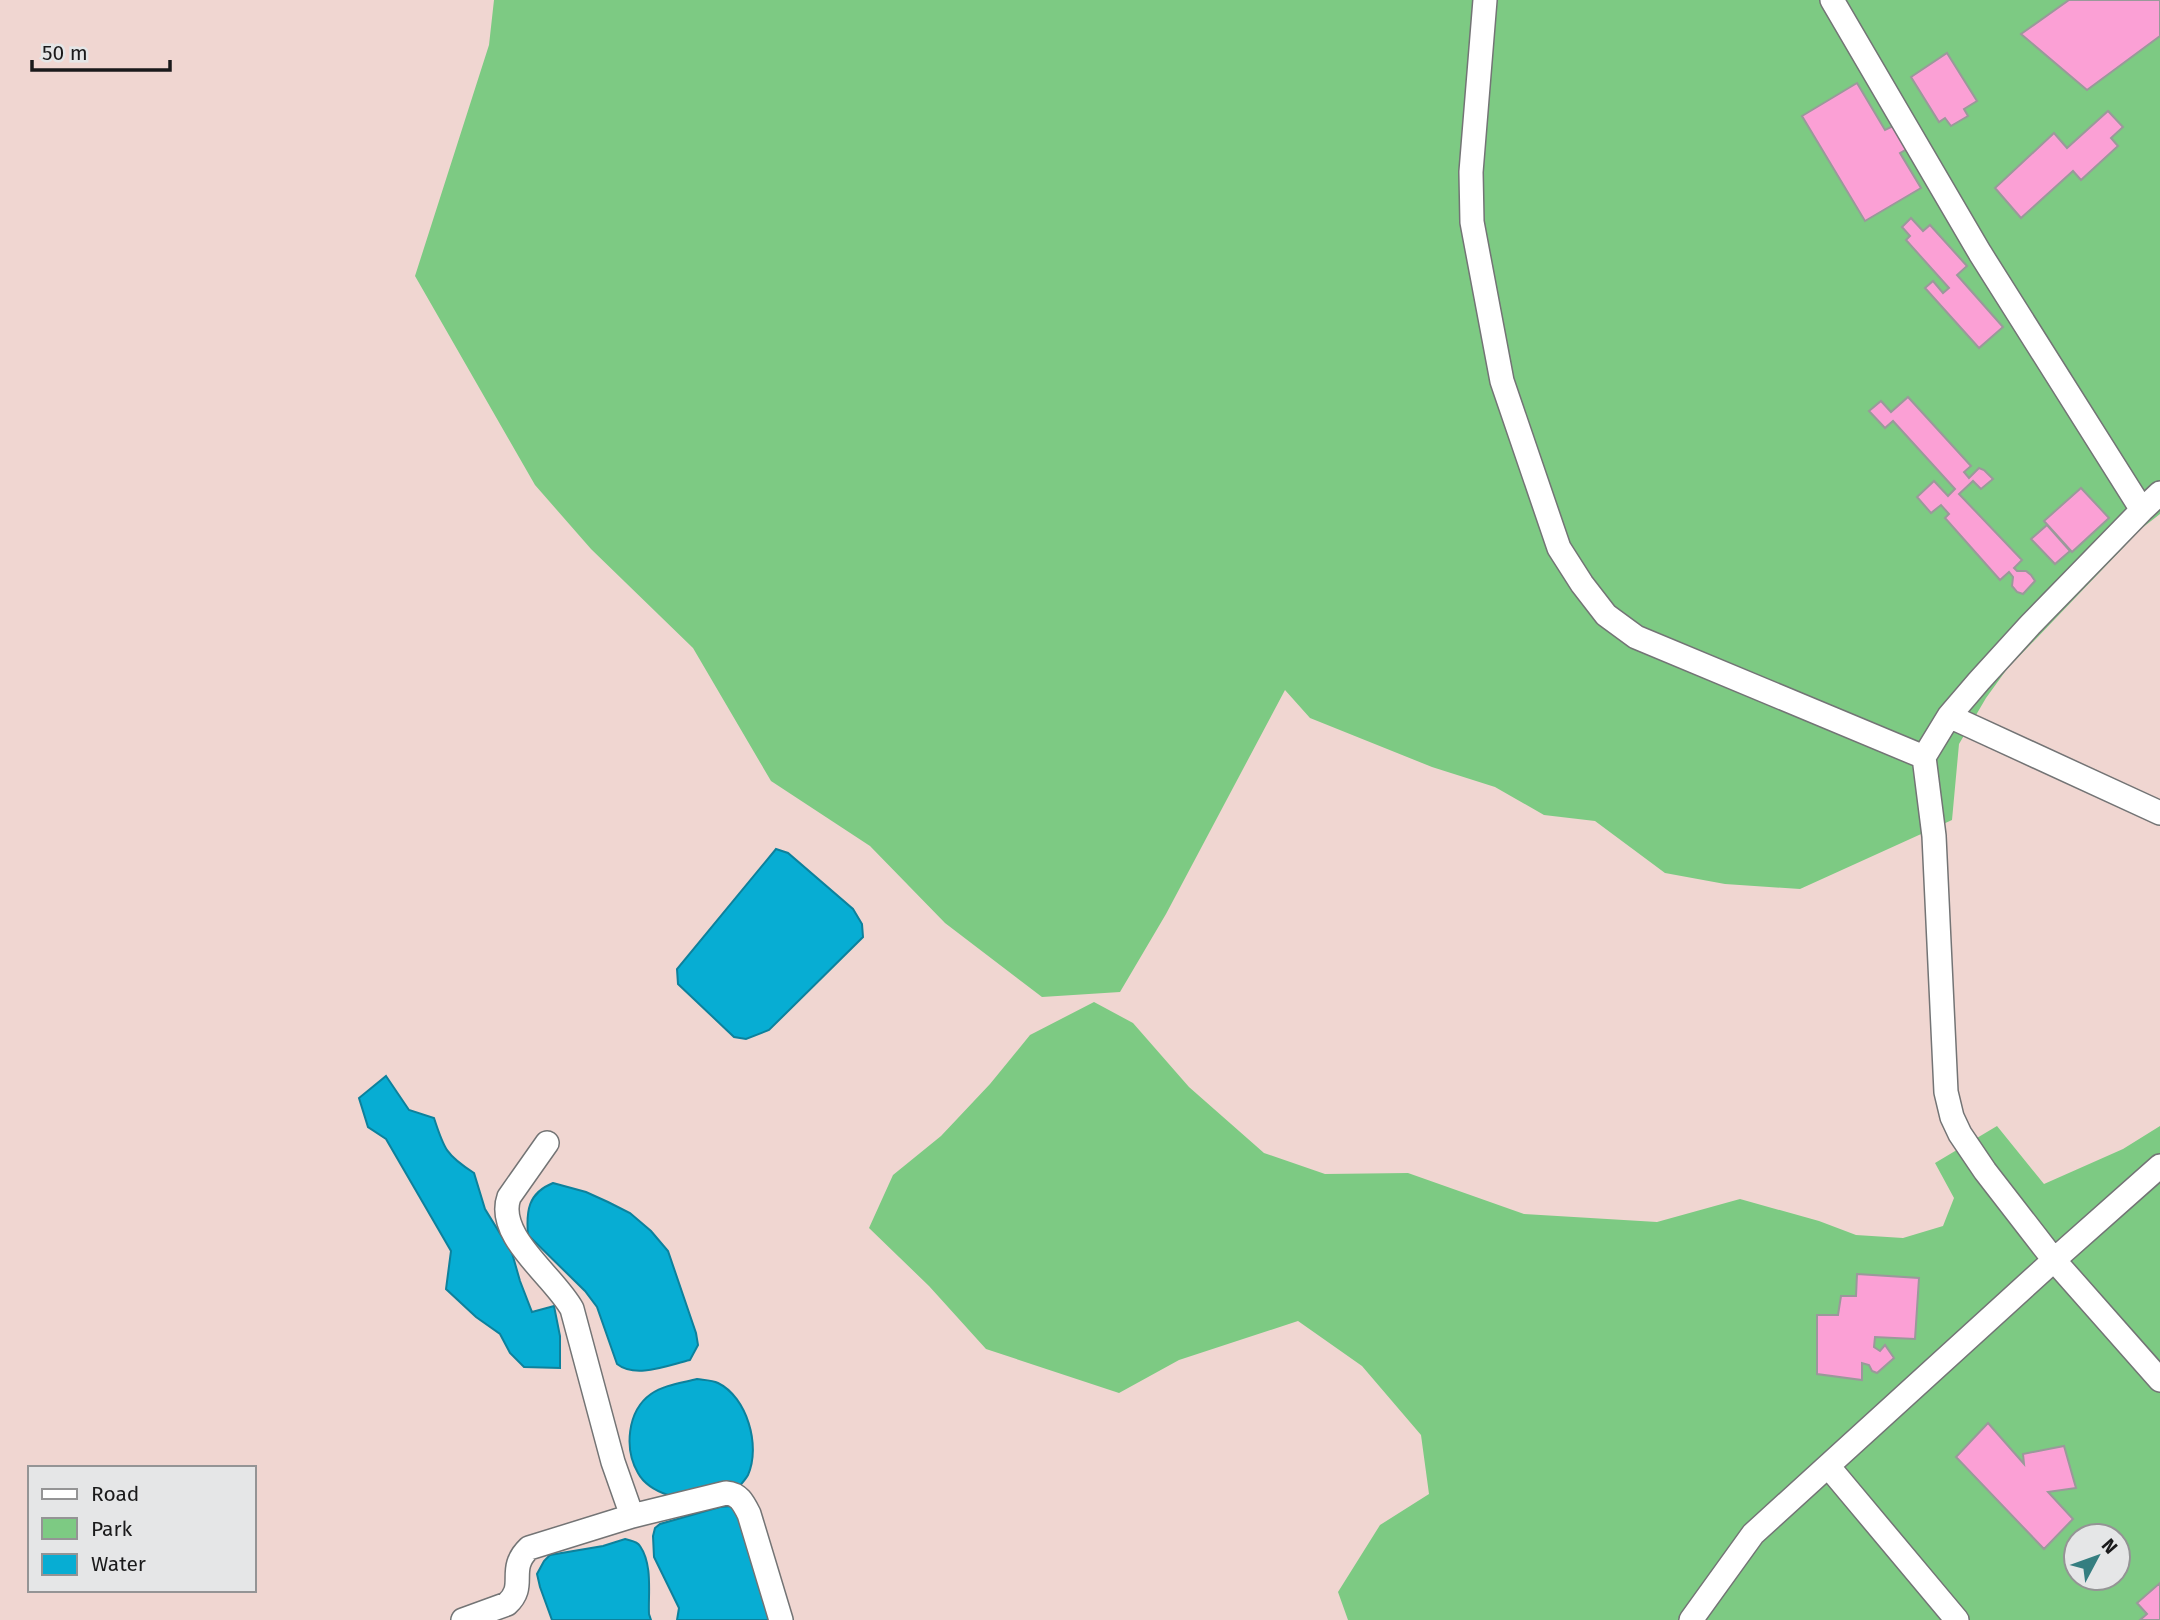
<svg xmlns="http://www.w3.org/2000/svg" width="2160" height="1620" viewBox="0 0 2160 1620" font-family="'Fira Sans',sans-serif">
  <rect width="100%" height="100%" fill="#e5e6e7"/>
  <!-- education -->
  <path fill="#f0d6d1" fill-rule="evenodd" d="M0,0h2160v1620h-2160zM30,1468h224v122h-224zM2076,1536h42v42h-42z"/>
  <!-- green -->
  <path fill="#7dca83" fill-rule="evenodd" d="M494,0h1666v514l-18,14 -135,141 -21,29 -27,46 -7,76 -152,69 -75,-5 -60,-11 -70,-52 -51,-6 -49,-28 -63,-20 -122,-49 -25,-28 -119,224 -46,78 -78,5 -97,-74 -75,-77 -99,-65 -78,-133 -102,-99 -56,-64 -120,-209 74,-231z
    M1094,1002l39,21 56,64 75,66 61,21 83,-1 116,41 133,8 83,-23 79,22 37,14 47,3 40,-12 11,-28 -19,-35 62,-37 47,58 79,-35 37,-23v494h-812l-10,-28 42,-67 49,-31 -8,-59 -59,-69 -64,-45 -119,39 -60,33 -133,-44 -57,-63 -60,-58 24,-53 48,-39 49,-52 40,-49zM2076,1536h42v42h-42z"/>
  <!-- water -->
  <path fill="#07add3" stroke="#0d819c" stroke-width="2" d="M776,849l12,4 65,56 9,15 1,13 -94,93 -23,9 -12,-2 -56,-53 -1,-15z
    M386,1076l23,34 25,8c10,31 12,37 40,55l11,36 27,44 8,28 12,31 22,-6 6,30v32l-36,-1 -14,-14 -10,-19 -24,-17 -30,-28 5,-38 -65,-112 -18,-12 -9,-29z
    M553,1183l33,9 22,10 22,11 21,18 17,20 28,82 2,12 -8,15c-22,5 -54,19 -73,4l-20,-57 -12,-16 -57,-56c-2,-24 0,-42 25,-52z
    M697,1379c6,1 15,1 21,4 29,14 43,63 30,92 -2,4 -7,9 -10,13 -15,2 -58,11 -70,7 -12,-4 -24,-11 -30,-22 -14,-24 -11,-62 13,-79 13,-9 30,-11 46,-15z
    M732,1506l8,3 37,111h-100l2,-12 -25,-51 -1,-21 2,-8 5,-4 60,-17z
    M625,1539c6,2 12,2 15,7 13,19 8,48 9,68l2,6h-99l-12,-33 -3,-13 7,-13 6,-6 53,-9z"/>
  <!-- building -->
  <path fill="#fba0d5" stroke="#9a999a" stroke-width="2" d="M2069,0h91v36l-73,54 -66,-56z
    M1947,53l30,48 -13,8 4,7 -17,10 -6,-8 -6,4 -28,-45z
    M1857,83l28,47 8,-4 14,23 -7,4 21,35 -56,33 -63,-105z
    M2108,111l15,16 -12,11 7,8 -37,34 -8,-9 -52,47 -26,-30 59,-55 13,15z
    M1911,218l12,13 7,-6 37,41 -10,9 46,52 -24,21 -54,-60 8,-7 10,12 6,-5 -43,-48 4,-4 -8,-9z
    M1908,397l63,69 -7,6 5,6 10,-10 5,2 9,9 -12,10 -8,-8 -14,13 63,66 -8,8 3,3h9l5,4 4,6 -12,13 -6,-2 -5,-6 1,-9 -4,-5 -9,8 -55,-62 4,-4 -8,-9 -10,8 -14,-16 17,-16 14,15 7,-7 -62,-68 -8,7 -16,-17 12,-10 10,11z
    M2081,488l28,30 -37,34 -28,-31z
    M2047,525l23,26 -15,13 -24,-25z
    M1857,1274l62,4 -4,61 -40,-2 -1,10 6,4 5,-6 9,13 -17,15 -5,-2 -3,-6 -7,-2v17l-45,-6v-59h21l3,-19h15z
    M1988,1423l36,41 -1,-10 41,-8 12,42 -28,4 25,27 -29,30 -88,-92z
    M2160,1583v37h-20l7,-6 -10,-11z"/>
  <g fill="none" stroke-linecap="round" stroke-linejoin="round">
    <!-- minor casing -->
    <g stroke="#737475" stroke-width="26">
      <path id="minor" d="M1485,0l-14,172 1,50 30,159 57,167 23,36 24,31 30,22 288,120
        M1832,0l148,253 162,257 -112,115 -51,56 -30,35 -25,41 10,79 12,256 6,25 8,17 25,37 69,89 106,120
        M2142,510l18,-17
        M1949,716l211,97
        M547,1143l-38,54c-14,39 45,79 63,112l41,153 19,54
        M1828,1466l129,154
        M463,1620l44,-16c21,-19 -1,-34 22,-56l103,-32 94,-23c13,1 17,9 23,21l32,106
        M1691,1620l62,-86 301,-274 106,-94"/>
    </g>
    <!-- minor -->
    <use href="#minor" stroke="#fff" stroke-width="23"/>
  </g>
  <!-- legend -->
  <rect x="28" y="1466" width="228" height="126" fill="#e5e6e7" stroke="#949495" stroke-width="2"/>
  <rect x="42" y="1489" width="35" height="10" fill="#ffffff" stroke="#949495" stroke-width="2"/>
  <text x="91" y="1501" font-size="21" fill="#1a1a1b">Road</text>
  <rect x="42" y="1518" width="35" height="21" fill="#7dca83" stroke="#949495" stroke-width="2"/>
  <text x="91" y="1536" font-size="21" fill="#1a1a1b">Park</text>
  <rect x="42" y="1554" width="35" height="21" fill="#07add3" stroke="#949495" stroke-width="2"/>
  <text x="91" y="1571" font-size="21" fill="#1a1a1b">Water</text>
  <!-- north arrow -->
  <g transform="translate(2097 1557) rotate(49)"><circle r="33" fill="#e5e6e7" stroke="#949495" stroke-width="2"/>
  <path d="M0-5L12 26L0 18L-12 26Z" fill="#357e80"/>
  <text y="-10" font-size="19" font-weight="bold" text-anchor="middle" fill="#1a1a1b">N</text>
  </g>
  <!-- scale -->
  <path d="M32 60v10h138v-10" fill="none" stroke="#1a1a1b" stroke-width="3.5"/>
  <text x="42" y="60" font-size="21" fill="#1a1a1b" stroke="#e5e6e7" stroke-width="5" paint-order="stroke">50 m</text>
</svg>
